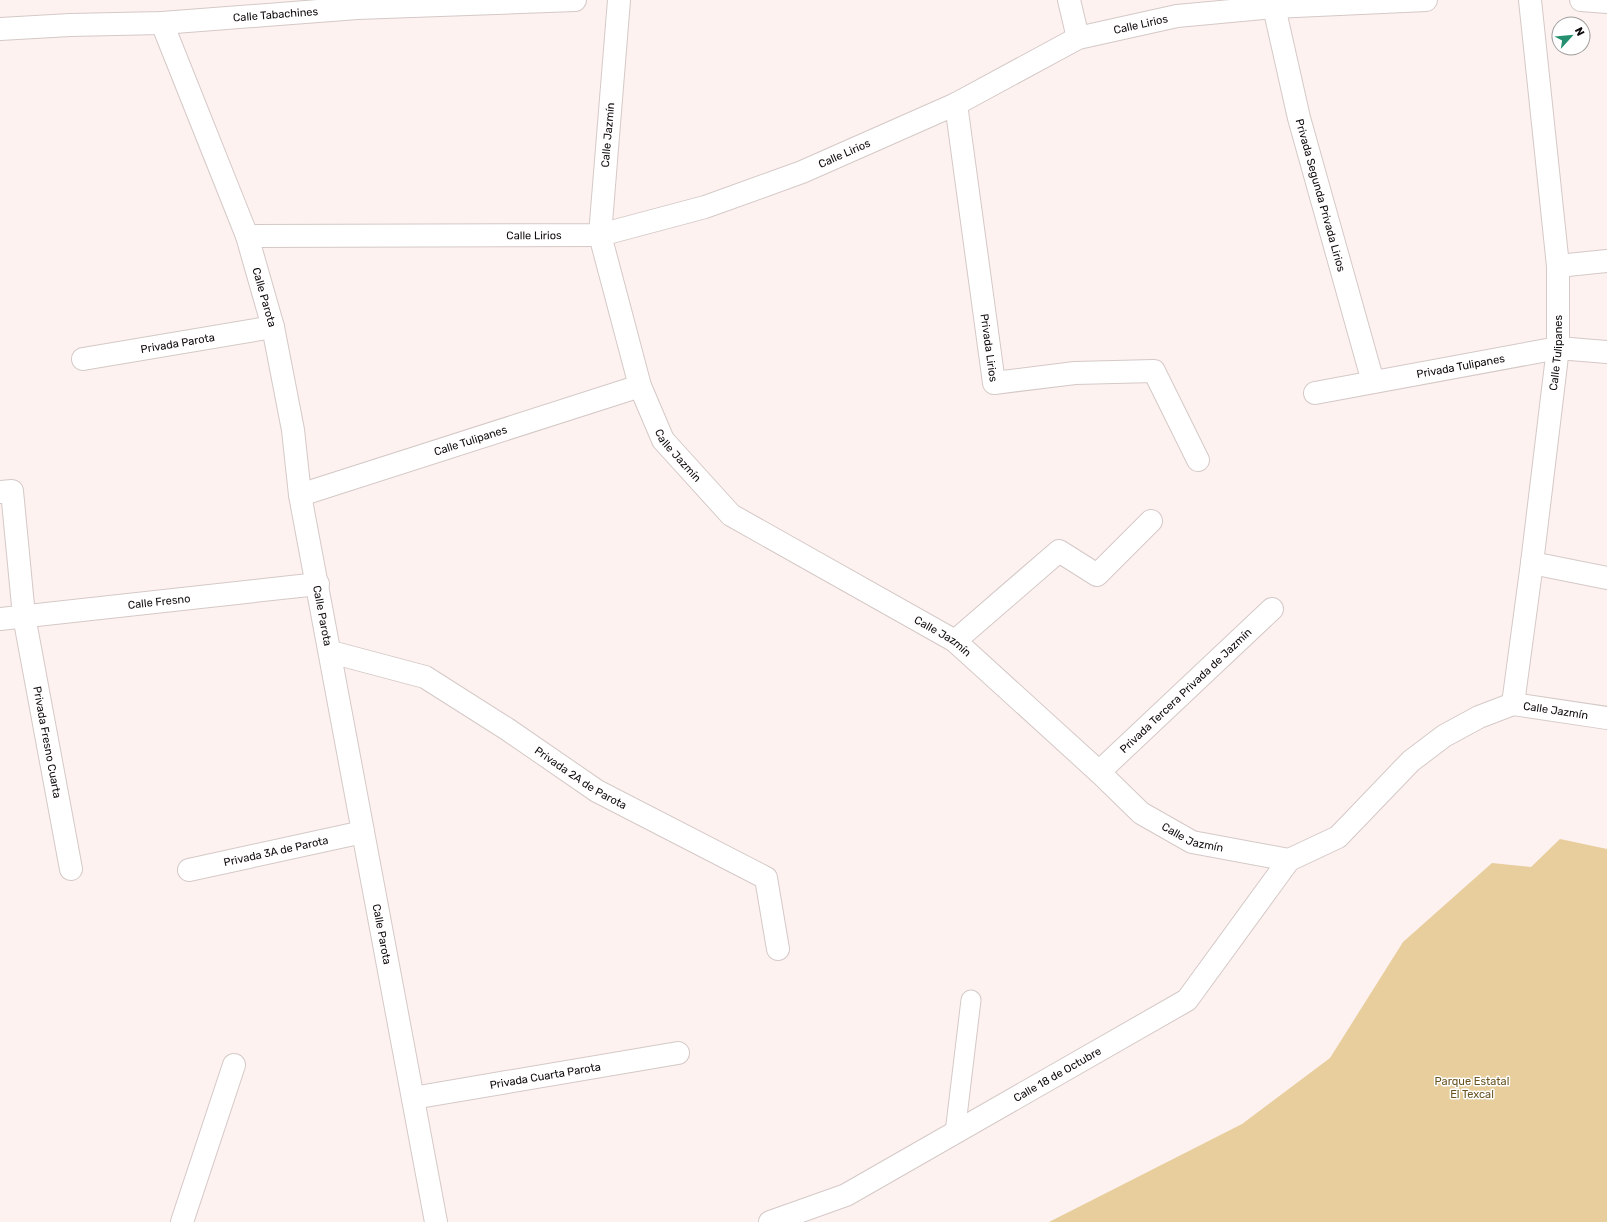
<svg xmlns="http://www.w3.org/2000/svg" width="1607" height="1222" viewBox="0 0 1607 1222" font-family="Rubik,sans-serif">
  <rect width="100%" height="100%" fill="#fef2f0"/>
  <!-- green -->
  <path fill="#e7ce9c" d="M1560,839l47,10v373h-558l193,-98 88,-66 73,-116 89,-79 39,4z"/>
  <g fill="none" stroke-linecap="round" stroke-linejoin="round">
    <!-- service casing -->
    <g stroke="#d4c9c7" stroke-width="21">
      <path id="service" d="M955,1133l16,-133"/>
    </g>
    <!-- minor casing -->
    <g stroke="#d4c9c7" stroke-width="24">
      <g id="minor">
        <path id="s1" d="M619,0l-19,235 40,151 23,54 68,75 224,126 144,131 42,41 51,29 97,18 49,-23 73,-76 33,-25 35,-19 34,-13 94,14"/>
        <path d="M1069,0l9,38"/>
        <path d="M1581,0l26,2"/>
        <path id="s2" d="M1274,7l25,111 74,264"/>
        <path id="s3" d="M162,23l85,213 26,91 20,103 7,65 136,727"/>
        <path id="s4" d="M0,29l70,-4 92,-2 195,-15 218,-8"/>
        <path id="s5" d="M956,104l38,279 81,-10 79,-2 44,89"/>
        <path id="s6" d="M247,236l353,-1 105,-28 97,-35 154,-68 122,-66 99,-22 97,-9 152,-7"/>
        <path d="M1558,266l49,-5"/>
        <path id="s7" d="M83,359l190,-32"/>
        <path id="s8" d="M1315,393l243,-45 49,4"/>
        <path id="s9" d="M0,492l12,-1 12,125 47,253"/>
        <path id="s10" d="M300,495l340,-109"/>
        <path d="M1532,563l75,15"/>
        <path id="s11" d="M0,619l318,-35"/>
        <path d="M955,641l104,-90 38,24 54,-54"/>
        <path id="s12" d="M331,652l94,25 82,52 90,62 169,87 12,71"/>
        <path id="s13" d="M1513,704l19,-141 26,-215v-82l-28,-266"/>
        <path id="s14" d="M1099,772l173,-163"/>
        <path id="s15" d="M189,870l174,-38"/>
        <path id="s16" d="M413,1098l265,-45"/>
        <path d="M182,1222l52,-157"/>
        <path id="s17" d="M770,1222l76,-27 341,-195 102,-140"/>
      </g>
    </g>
    <!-- service -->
    <use href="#service" stroke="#fff" stroke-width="19"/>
    <!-- minor -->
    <use href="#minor" stroke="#fff" stroke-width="22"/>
  </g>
  <g text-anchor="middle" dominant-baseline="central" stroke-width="3" stroke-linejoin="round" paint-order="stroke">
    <!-- street labels -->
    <g font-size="11" fill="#0f0b0a" stroke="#fff">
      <text stroke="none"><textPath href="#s4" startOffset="276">Calle Tabachines</textPath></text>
      <text stroke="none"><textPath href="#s6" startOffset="936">Calle Lirios</textPath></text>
      <text transform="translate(608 135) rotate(-85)">Calle Jazmín</text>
      <text stroke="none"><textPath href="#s6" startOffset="611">Calle Lirios</textPath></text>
      <text stroke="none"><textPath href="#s2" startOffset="194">Privada Segunda Privada Lirios</textPath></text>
      <text stroke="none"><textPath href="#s6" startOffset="287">Calle Lirios</textPath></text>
      <text stroke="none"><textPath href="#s3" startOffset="293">Calle Parota</textPath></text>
      <text stroke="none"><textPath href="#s7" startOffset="96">Privada Parota</textPath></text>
      <text stroke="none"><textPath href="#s5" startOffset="246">Privada Lirios</textPath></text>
      <text stroke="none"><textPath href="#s13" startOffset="354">Calle Tulipanes</textPath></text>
      <text stroke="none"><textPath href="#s8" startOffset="148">Privada Tulipanes</textPath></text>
      <text stroke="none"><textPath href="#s10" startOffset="179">Calle Tulipanes</textPath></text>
      <text stroke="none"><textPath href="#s1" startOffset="472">Calle Jazmín</textPath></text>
      <text stroke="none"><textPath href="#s11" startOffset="160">Calle Fresno</textPath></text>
      <text stroke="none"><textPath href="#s3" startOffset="617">Calle Parota</textPath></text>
      <text stroke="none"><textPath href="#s1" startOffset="796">Calle Jazmín</textPath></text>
      <text stroke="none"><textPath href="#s14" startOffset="119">Privada Tercera Privada de Jazmín</textPath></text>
      <text stroke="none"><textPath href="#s1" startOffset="1540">Calle Jazmín</textPath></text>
      <text stroke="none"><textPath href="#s9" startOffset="266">Privada Fresno Cuarta</textPath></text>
      <text stroke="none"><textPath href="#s12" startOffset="283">Privada 2A de Parota</textPath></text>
      <text stroke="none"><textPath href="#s1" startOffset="1120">Calle Jazmín</textPath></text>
      <text stroke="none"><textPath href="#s15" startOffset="89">Privada 3A de Parota</textPath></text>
      <text stroke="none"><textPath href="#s3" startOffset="941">Calle Parota</textPath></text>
      <text stroke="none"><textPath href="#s17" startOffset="324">Calle 18 de Octubre</textPath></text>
      <text stroke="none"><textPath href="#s16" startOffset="134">Privada Cuarta Parota</textPath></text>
    </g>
    <!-- park labels -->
    <g font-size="11" fill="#695322" stroke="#fff">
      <text x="1472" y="1081">Parque Estatal<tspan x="1472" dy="13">El Texcal</tspan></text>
    </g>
  </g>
  <!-- north arrow -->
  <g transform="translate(1571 36) rotate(63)"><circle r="19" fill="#ffffff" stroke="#9f9d9d"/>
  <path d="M0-3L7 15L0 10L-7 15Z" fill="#25906f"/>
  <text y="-6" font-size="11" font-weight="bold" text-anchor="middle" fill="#0f0b0a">N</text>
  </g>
</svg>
